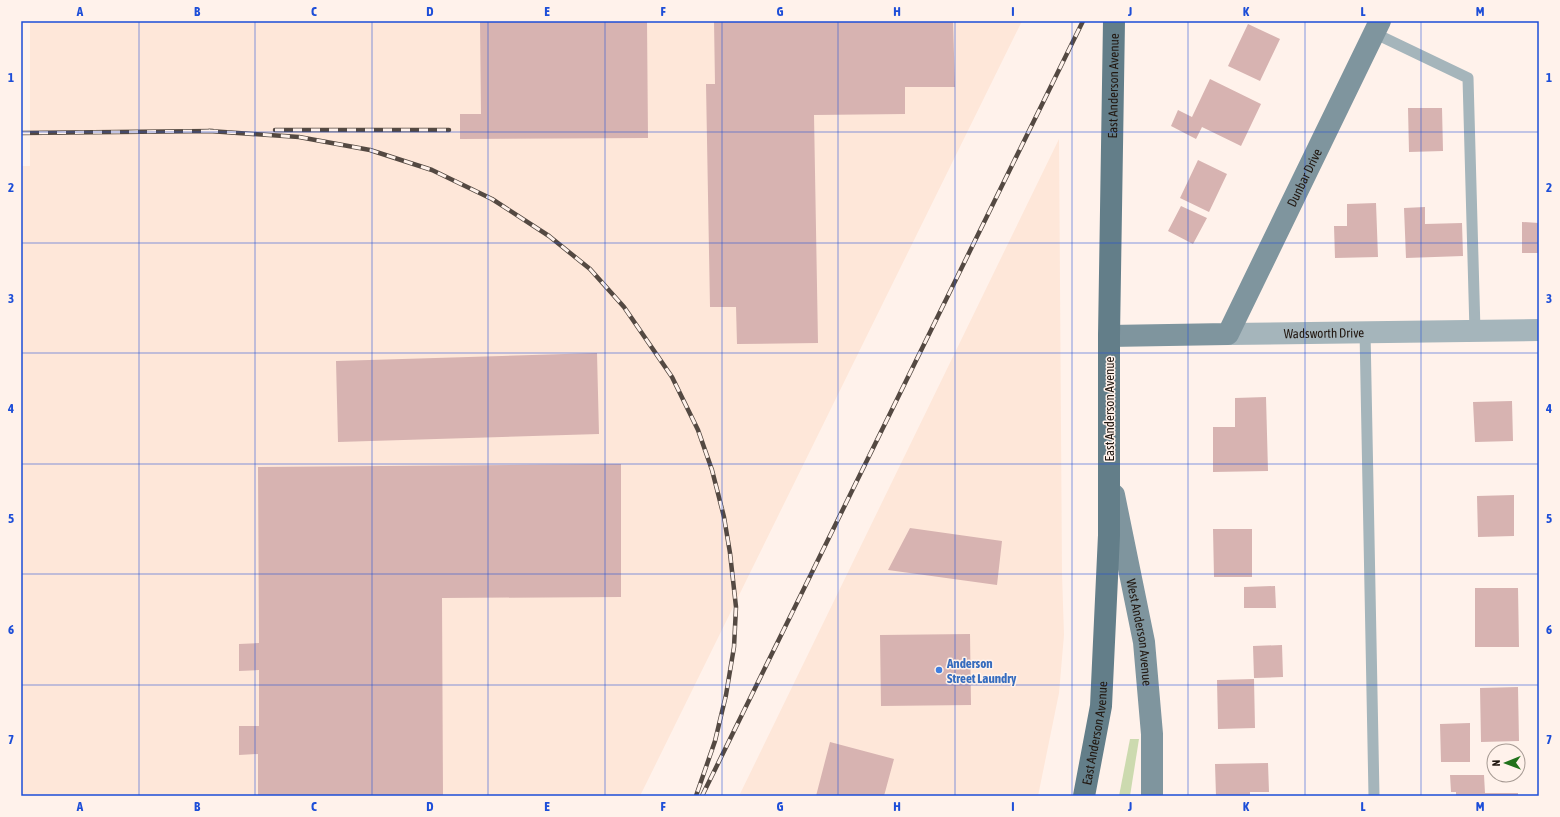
<svg xmlns="http://www.w3.org/2000/svg" width="1560" height="817" viewBox="0 0 1560 817" font-family="'Asap Condensed',sans-serif">
  <rect width="100%" height="100%" fill="#fff2eb"/>
  <!-- built -->
  <path fill="#fee7d9" d="M30,21h992l-382,775h-619v-630h9z
    M1059,139l3,435 2,61 -5,58 -21,103h-299z"/>
  <!-- green -->
  <path fill="#ccdaaf" d="M1130,739h9l-9,57h-11z"/>
  <!-- building -->
  <path fill="#d7b3b1" d="M480,21h167l1,117 -188,1v-25h21z
    M714,21h239l2,66h-50v27l-91,1 4,228 -81,1 -1,-37h-26l-4,-223h9z
    M1248,24l32,15 -20,42 -32,-15z
    M1210,79l51,25 -20,42 -39,-19 -6,12 -25,-13 7,-16 14,7z
    M1408,108h34l1,43 -34,1z
    M1198,160l29,14 -18,38 -29,-14z
    M1376,203l2,54 -43,1 -1,-32h13v-22z
    M1181,206l26,12 -14,26 -25,-13z
    M1425,207v17l37,-1 1,33 -57,2 -2,-50z
    M1522,222l17,1v30h-17z
    M597,353l2,81 -261,8 -2,-81z
    M1266,397l2,74 -55,1v-45h22v-29z
    M1512,401l1,40 -38,1 -2,-40z
    M621,464v133l-179,1 1,198h-185v-42l-19,1v-29h20v-56l-20,1v-27l20,-1 -1,-176z
    M1514,495v41l-36,1 -1,-41z
    M910,528l92,13 -5,44 -109,-15z
    M1213,529h39v48h-38z
    M1275,586l1,22h-32v-21z
    M1475,588h43l1,59h-44z
    M970,634l1,71 -90,1 -1,-71z
    M1282,645l1,32 -29,1 -1,-32z
    M1254,679l1,49 -37,1 -1,-49z
    M1518,687l1,54 -38,1 -1,-54z
    M1470,723v39h-29l-1,-38z
    M830,742l64,17 -10,37h-68z
    M1268,763l1,29h-19v4h-34l-1,-32z
    M1450,775h34l1,18h33v3h-62v-4h-5z"/>
  <g fill="none" stroke-linecap="round" stroke-linejoin="round">
    <!-- lane -->
    <path stroke="#a5b5bb" stroke-width="11" d="M1374,33l94,45 7,253
      M1365,331l9,465"/>
    <!-- street -->
    <path stroke="#a5b5bb" stroke-width="22" id="s1" d="M1228,334l311,-4"/>
    <!-- secondary -->
    <g stroke="#7f959e" stroke-width="22">
      <path id="s2" d="M1109,336l119,-2 152,-313"/>
      <path id="s3" d="M1114,495l30,147 8,92v62"/>
    </g>
    <!-- primary -->
    <path stroke="#637e89" stroke-width="22" id="s4" d="M1084,796l17,-90 8,-171v-199l5,-315"/>
    <!-- rail casing -->
    <g stroke="#544942" stroke-width="4.5">
      <path id="rail" d="M275,130h174
        M209,131l90,6 71,13 62,20 60,29 57,37 41,33 34,38 48,70 26,53 14,40 12,47 6,36 6,54 -2,40 -8,48 -11,46 -19,55
        M21,133l192,-2
        M702,796l381,-775"/>
    </g>
    <!-- rail -->
    <use href="#rail" stroke="#fff2eb" stroke-width="3" stroke-dasharray="9" stroke-linecap="butt"/>
  </g>
  <!-- grid -->
  <path fill="none" stroke="#1d4ed8" stroke-width="1" stroke-opacity="0.55" d="M139,21v775M255,21v775M372,21v775M488,21v775M605,21v775M722,21v775M838,21v775M955,21v775M1072,21v775M1188,21v775M1305,21v775M1421,21v775M21,132h1518M21,243h1518M21,353h1518M21,464h1518M21,574h1518M21,685h1518"/>
  <!-- markers -->
  <circle fill="#3f7fe0" stroke="#fff2eb" stroke-width="1.5" cx="939" cy="670" r="4"/>
  <g text-anchor="middle" dominant-baseline="central" stroke-width="3" stroke-linejoin="round" paint-order="stroke">
    <!-- street labels -->
    <g font-size="13" fill="#211710" stroke="#fff2eb">
      <text stroke="none"><textPath href="#s4" startOffset="712">East Anderson Avenue</textPath></text>
      <text stroke="none"><textPath href="#s2" startOffset="293">Dunbar Drive</textPath></text>
      <text stroke="none"><textPath href="#s1" startOffset="96">Wadsworth Drive</textPath></text>
      <text transform="translate(1109 409) rotate(-90)">East Anderson Avenue</text>
      <text stroke="none"><textPath href="#s3" startOffset="140">West Anderson Avenue</textPath></text>
      <text stroke="none"><textPath href="#s4" startOffset="64">East Anderson Avenue</textPath></text>
    </g>
    <!-- shop labels -->
    <g font-size="13" font-weight="bold" fill="#366cbe" stroke="#fff2eb" text-anchor="start">
      <text x="947" y="663">Anderson<tspan x="947" dy="15">Street Laundry</tspan></text>
    </g>
  </g>
  <!-- border -->
  <rect width="1560" height="817" fill="none" stroke="#fff2eb" stroke-width="44"/>
  <!-- north arrow -->
  <g transform="translate(1506 763) rotate(269)"><circle r="19" fill="#fff2eb" stroke="#a69a93"/>
  <path d="M0-3L7 15L0 10L-7 15Z" fill="#21721b"/>
  <text y="-6" font-size="11" font-weight="bold" text-anchor="middle" fill="#211710">N</text>
  </g>
  <rect x="22" y="22" width="1516" height="773" fill="none" stroke="#1d4ed8" stroke-width="1.5"/>
  <g font-size="13" text-anchor="middle" font-weight="bold" fill="#1d4ed8">
    <text x="80" y="16">A</text>
    <text x="197" y="16">B</text>
    <text x="314" y="16">C</text>
    <text x="430" y="16">D</text>
    <text x="547" y="16">E</text>
    <text x="663" y="16">F</text>
    <text x="780" y="16">G</text>
    <text x="897" y="16">H</text>
    <text x="1013" y="16">I</text>
    <text x="1130" y="16">J</text>
    <text x="1246" y="16">K</text>
    <text x="1363" y="16">L</text>
    <text x="1480" y="16">M</text>
    <text x="11" y="82">1</text>
    <text x="1549" y="82">1</text>
    <text x="11" y="192">2</text>
    <text x="1549" y="192">2</text>
    <text x="11" y="303">3</text>
    <text x="1549" y="303">3</text>
    <text x="11" y="413">4</text>
    <text x="1549" y="413">4</text>
    <text x="11" y="523">5</text>
    <text x="1549" y="523">5</text>
    <text x="11" y="634">6</text>
    <text x="1549" y="634">6</text>
    <text x="11" y="744">7</text>
    <text x="1549" y="744">7</text>
    <text x="80" y="811">A</text>
    <text x="197" y="811">B</text>
    <text x="314" y="811">C</text>
    <text x="430" y="811">D</text>
    <text x="547" y="811">E</text>
    <text x="663" y="811">F</text>
    <text x="780" y="811">G</text>
    <text x="897" y="811">H</text>
    <text x="1013" y="811">I</text>
    <text x="1130" y="811">J</text>
    <text x="1246" y="811">K</text>
    <text x="1363" y="811">L</text>
    <text x="1480" y="811">M</text>
  </g>
</svg>
